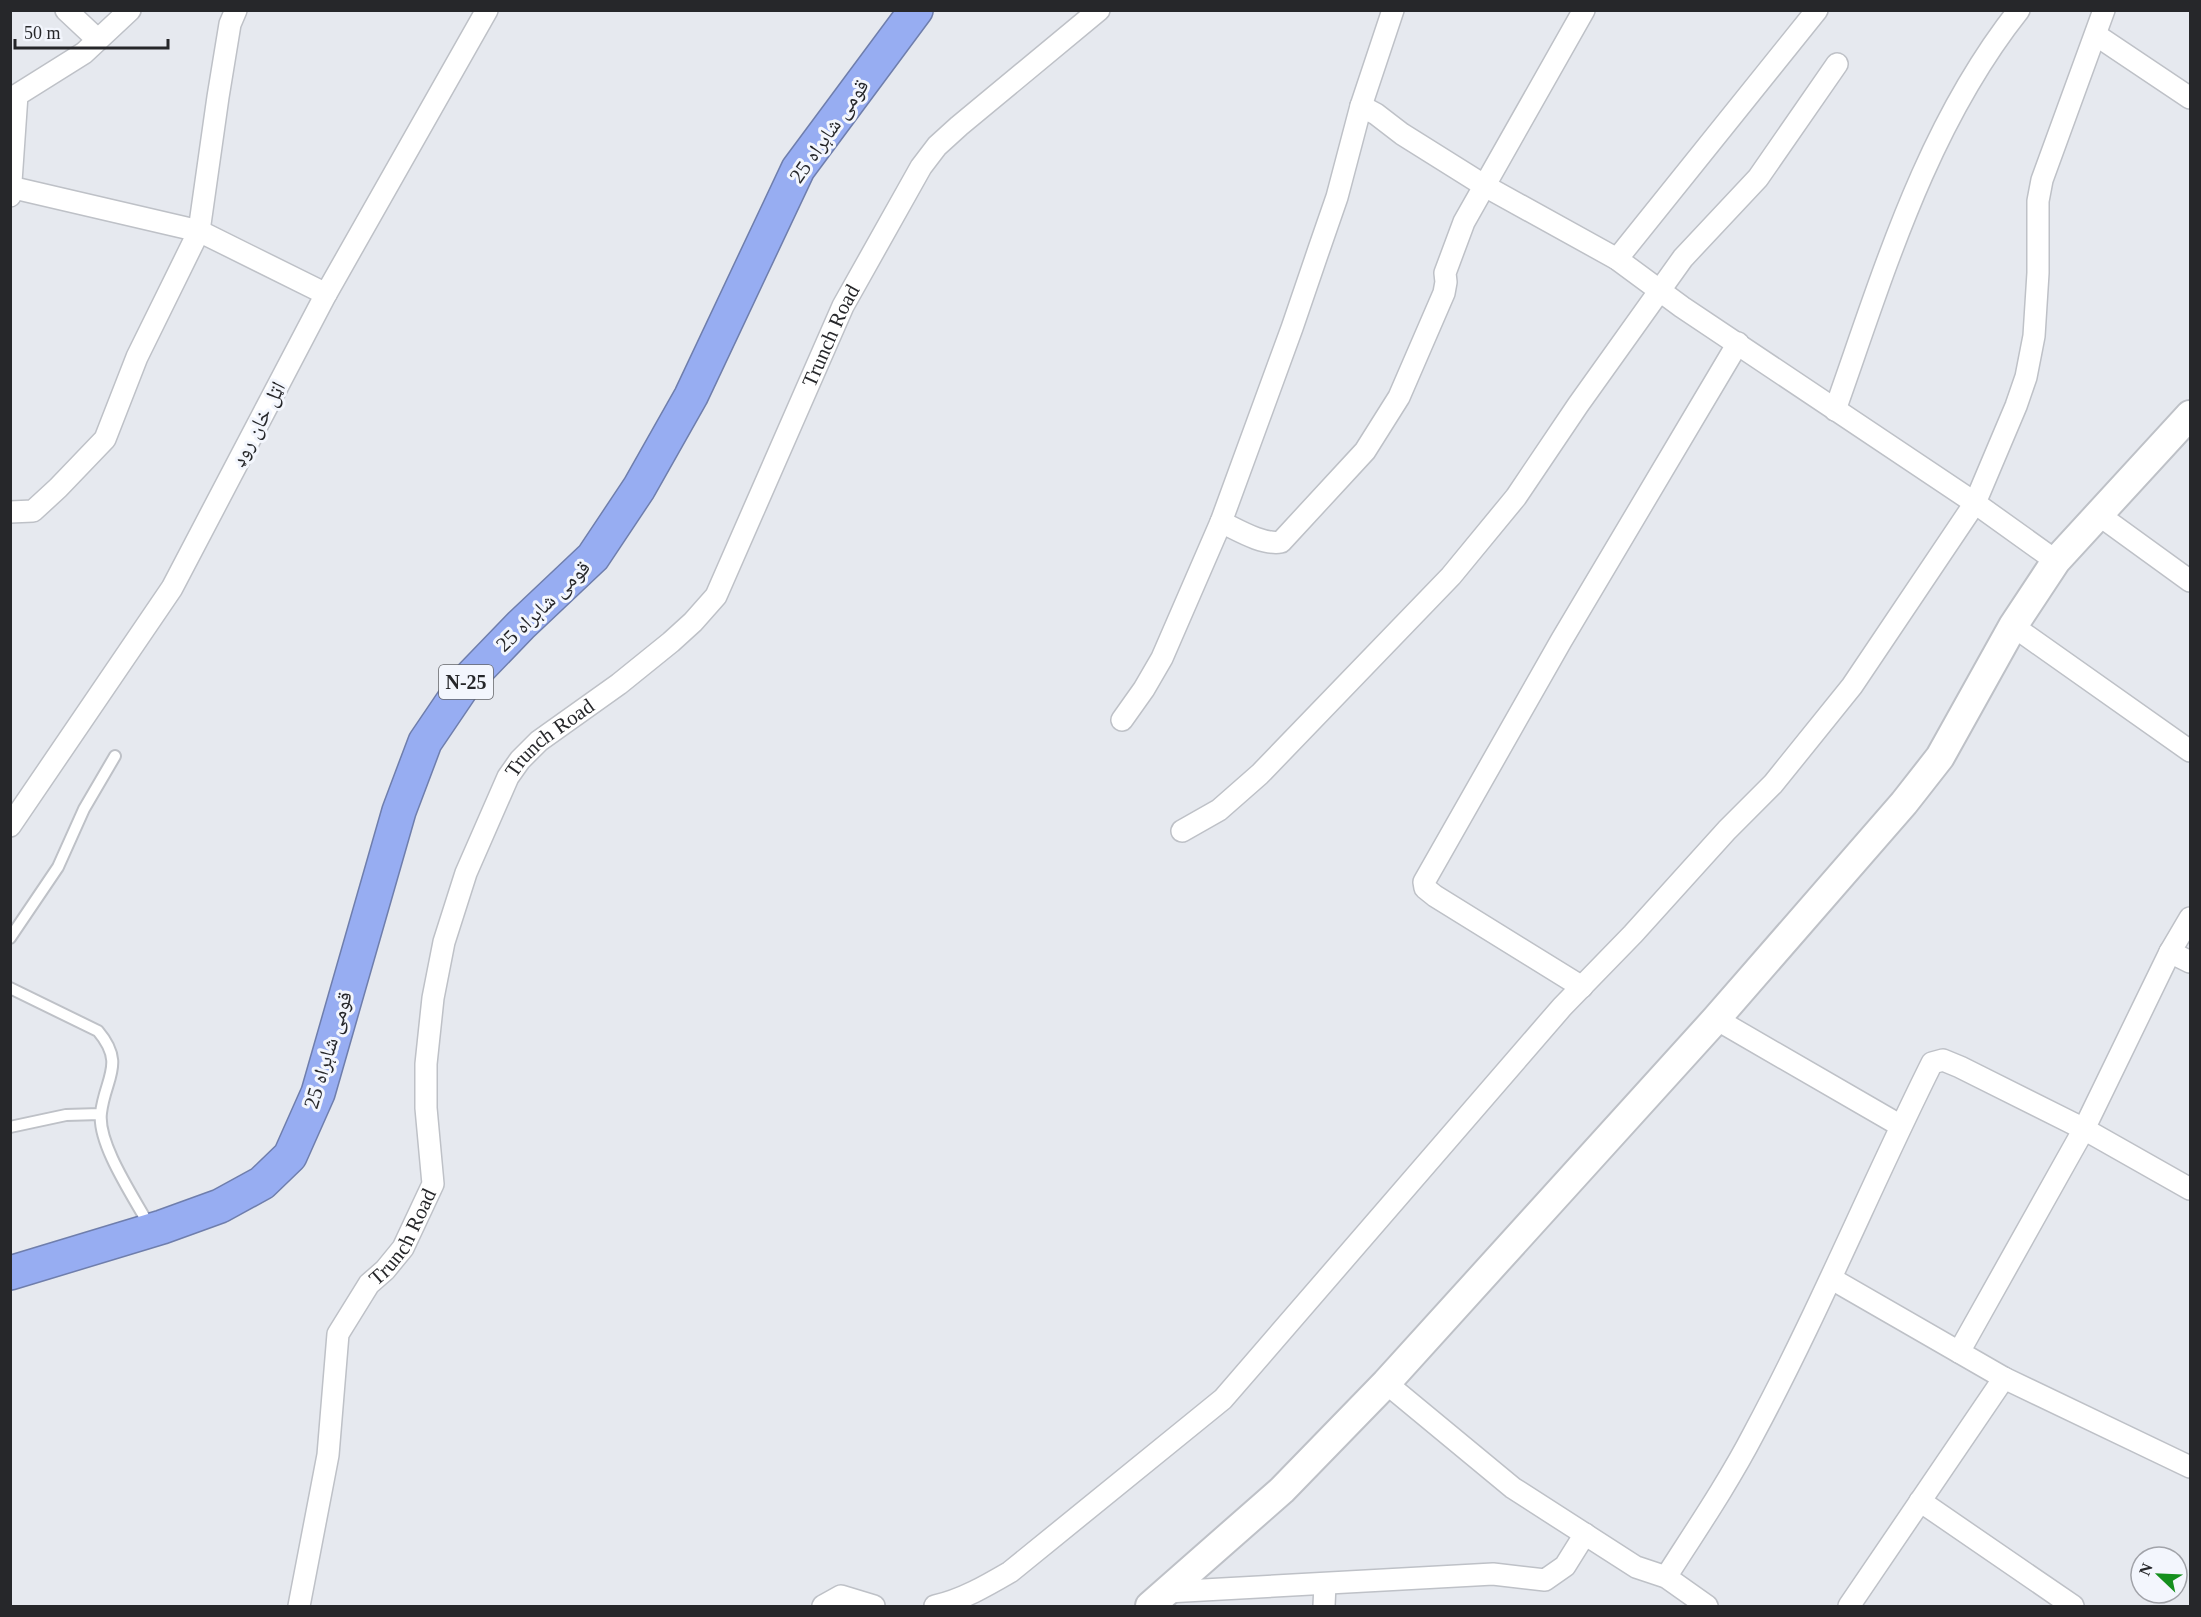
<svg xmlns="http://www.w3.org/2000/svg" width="2201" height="1617" viewBox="0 0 2201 1617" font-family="'Times New Roman','Noto Naskh Arabic',serif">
  <rect width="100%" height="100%" fill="#e6e9ef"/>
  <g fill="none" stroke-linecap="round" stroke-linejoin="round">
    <!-- lane casing -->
    <g stroke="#bec1c7" stroke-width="14">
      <path id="lane" d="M10,938l48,-71 26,-58 31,-53
        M10,988l88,43c28,33 7,47 3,82 -4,31 34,86 49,114
        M10,1127l56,-12 34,-1"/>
    </g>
    <!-- street casing -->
    <g stroke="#bec1c7" stroke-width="24">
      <g id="street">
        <path d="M66,10l32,30"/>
        <path d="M2096,35l94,63"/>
        <path d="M1361,106l15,8 26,20 83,52 132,73 65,48 293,196 81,58"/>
        <path d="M10,187l189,44 127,63"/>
        <path d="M10,196l7,-101 67,-42 46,-43"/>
        <path d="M1617,259l200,-249"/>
        <path d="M1835,410c49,-138 91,-283 184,-400"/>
        <path d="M10,512l23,-1 25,-23 47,-49 32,-82 62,-126 19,-134 12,-73 6,-14"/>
        <path d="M2099,515l91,66"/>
        <path d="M1221,522c17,8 41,23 60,20l84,-91 34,-54 45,-104 2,-11 -1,-9 19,-51 120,-212"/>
        <path d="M2013,626l177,125"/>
        <path d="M1122,720l22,-31 18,-31 59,-136 71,-194 27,-79 18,-52 24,-91 32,-96"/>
        <path d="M10,826l162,-238 154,-294 161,-284"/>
        <path d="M1182,831l37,-21 41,-36 191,-198 65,-79 62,-92 105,-147 75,-80 79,-114"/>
        <path d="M2170,952l20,10"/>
        <path d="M1582,987l-147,-91 -10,-8 -1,-6 137,-241 177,-298"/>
        <path d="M1716,1019l185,107"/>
        <path d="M1832,1279l172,99 186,89"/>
        <path d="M1959,1352l125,-223 86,-177 20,-34"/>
        <path d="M1386,1383l127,105 123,79 30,10 41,29"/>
        <path d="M1920,1501l153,105"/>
        <path d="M1666,1577c30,-47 62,-94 88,-144 65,-121 117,-248 178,-370l11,-3 17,7 124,62 106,60"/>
        <path d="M1167,1592l326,-18 52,6 20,-14 20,-32"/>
        <path id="s1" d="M299,1606l29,-151 10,-121 31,-50 16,-14 18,-22 30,-64 -7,-76v-44l7,-66 11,-56 22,-69 42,-96 12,-17 19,-19 80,-57 52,-42 22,-20 23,-26 127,-290 78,-139 16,-21 22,-20 140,-116"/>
        <path d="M823,1606l18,-10 33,10"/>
        <path d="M935,1606c27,-6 51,-20 75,-34l213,-173 339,-392 71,-73 94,-104 46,-46 79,-98 123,-183 41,-97 10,-29 8,-41 4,-63v-72l4,-21 62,-170"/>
        <path d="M1324,1606l1,-22"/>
        <path d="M1849,1606l155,-228"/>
      </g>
    </g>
    <!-- secondary casing -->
    <g stroke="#bec1c7" stroke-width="32">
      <path id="secondary" d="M1150,1606l132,-116 104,-107 330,-364 188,-216 36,-46 73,-131 43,-65 134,-146"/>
    </g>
    <!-- highway casing -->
    <g stroke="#6f7eac" stroke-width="36">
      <path id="highway" d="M10,1273l152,-46 58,-21 42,-23 28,-27 28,-63 81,-282 26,-69 40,-59 56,-58 72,-68 46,-69 52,-92 107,-227 118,-159"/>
    </g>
    <!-- lane -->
    <use href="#lane" stroke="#fff" stroke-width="10"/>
    <!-- street -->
    <use href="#street" stroke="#fff" stroke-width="21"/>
    <!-- secondary -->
    <use href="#secondary" stroke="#fff" stroke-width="28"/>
    <!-- highway -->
    <use href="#highway" stroke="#97adf2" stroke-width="33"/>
  </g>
  <g text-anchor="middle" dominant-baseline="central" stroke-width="6" stroke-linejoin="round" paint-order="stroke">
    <!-- shield labels -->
    <rect fill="#f3f6fd" stroke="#646569" stroke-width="1.5" x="439" y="665" width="54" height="34" rx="4.5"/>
    <g font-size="20" font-weight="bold" fill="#26272a">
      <text x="466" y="682">N-25</text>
    </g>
    <!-- street labels -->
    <g font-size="21" fill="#26272a" stroke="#f3f6fd">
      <text transform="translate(829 131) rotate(-55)">قومی شاہراہ 25</text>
      <text stroke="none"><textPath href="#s1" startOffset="1437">Trunch Road</textPath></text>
      <text transform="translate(258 424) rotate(-62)">اټل خان روډ</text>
      <text transform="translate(543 606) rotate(-44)">قومی شاہراہ 25</text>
      <text stroke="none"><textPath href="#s1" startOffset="933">Trunch Road</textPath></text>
      <text transform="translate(328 1050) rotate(-73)">قومی شاہراہ 25</text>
      <text stroke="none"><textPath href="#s1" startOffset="393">Trunch Road</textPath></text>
    </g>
  </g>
  <!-- border -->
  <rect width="2201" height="1617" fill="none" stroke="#26272a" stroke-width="24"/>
  <!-- north arrow -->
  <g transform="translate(2159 1575) rotate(293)"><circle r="28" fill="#f3f6fd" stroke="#a1a3a9" stroke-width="1.5"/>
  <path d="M0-4.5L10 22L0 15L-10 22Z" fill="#148f1d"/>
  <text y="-9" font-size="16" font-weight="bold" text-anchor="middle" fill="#26272a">N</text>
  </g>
  <!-- scale -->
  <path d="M15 39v9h153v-9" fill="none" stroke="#26272a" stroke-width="3"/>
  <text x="24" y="39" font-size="18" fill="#26272a" stroke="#f3f6fd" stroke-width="4.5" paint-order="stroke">50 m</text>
</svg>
